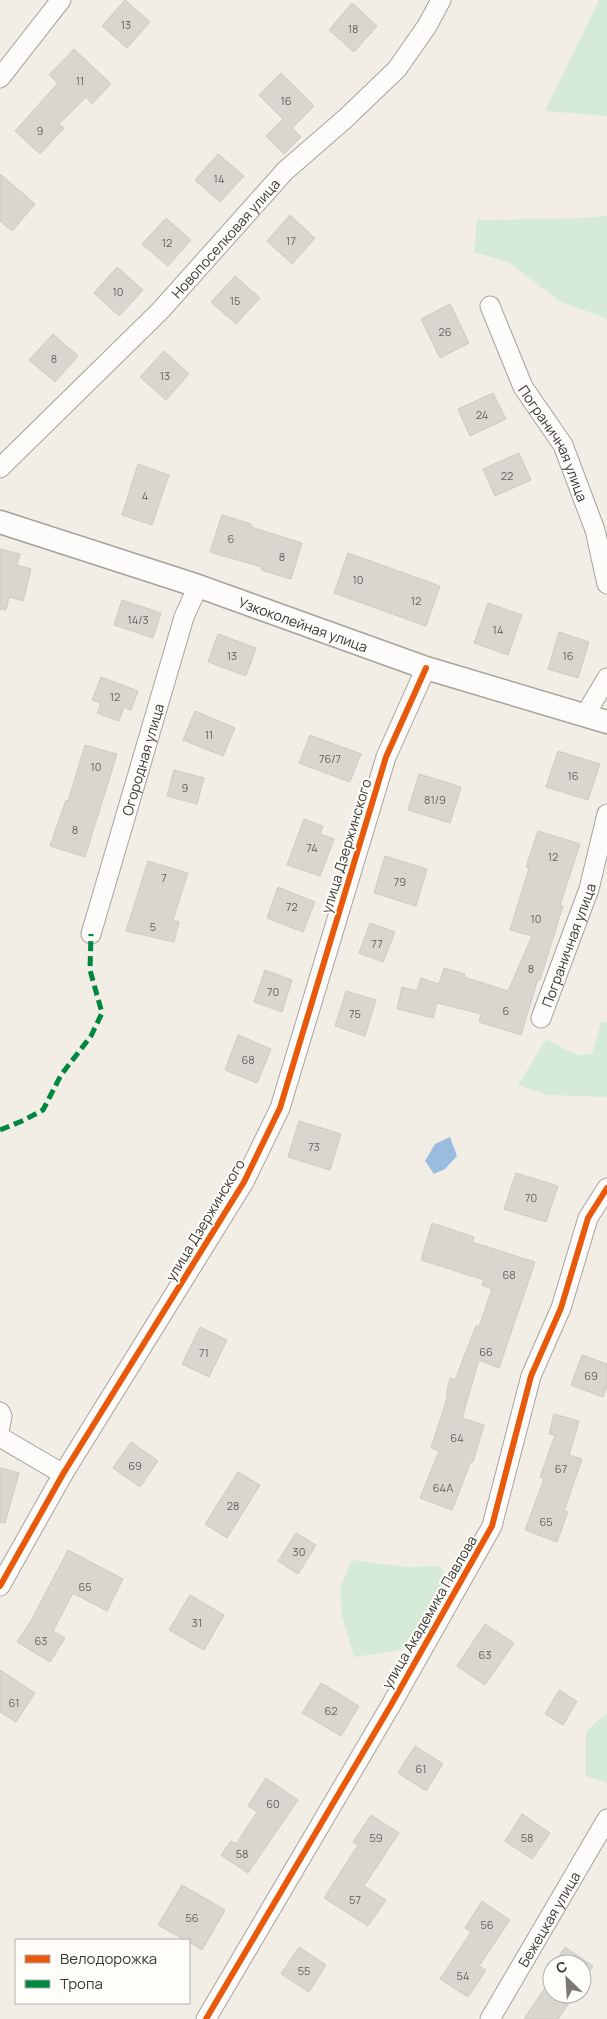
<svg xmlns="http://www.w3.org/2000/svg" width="607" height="2019" viewBox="0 0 607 2019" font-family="Manrope,sans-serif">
  <rect width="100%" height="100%" fill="#f2eee6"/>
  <!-- green -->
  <path fill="#d5ebd7" d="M599,0h8v116l-62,-5z
    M607,216v103l-48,-18 -51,-39 -34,-10 3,-32 107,-2z
    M601,1022h6v75l-59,-2 -30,-10 28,-46 30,16 16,-1z
    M352,1560l55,7 34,-1 5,15 -26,44 -19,25 -47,7 -12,-41 -2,-28z
    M607,1713v70l-21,-7v-45z"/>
  <!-- water -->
  <path fill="#9abcde" d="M450,1137l7,19 -12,13 -11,5 -9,-13 10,-17z"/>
  <!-- building -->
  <path fill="#d9d5cf" stroke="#cdc9c3" d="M125,0l25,22 -23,26 -25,-22z
    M352,3l25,23 -23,26 -25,-22z
    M74,49l37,35 -19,20 -6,-7 -27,27 5,4 -24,26 -25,-23 43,-48 -9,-8z
    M281,73l33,33 -22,22 9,9 -17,17 -18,-18 17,-17 -24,-24z
    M218,154l26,22 -24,26 -25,-22z
    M0,174l35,30 -23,27 -12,-10z
    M290,215l25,23 -23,26 -25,-23z
    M166,218l25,22 -23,26 -26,-22z
    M117,267l26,23 -24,26 -25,-23z
    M235,276l25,22 -24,26 -25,-22z
    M450,304l19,39 -29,15 -19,-39z
    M53,334l25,22 -23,26 -26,-22z
    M164,351l25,23 -23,26 -26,-23z
    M493,393l13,26 -36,17 -12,-27z
    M519,453l12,27 -36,16 -12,-27z
    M138,464l31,11 -17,50 -30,-10z
    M222,515l29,9v3l51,16 -11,36 -30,-9 1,-3 -52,-15z
    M0,549l20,5 -3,11 14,4 -8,32 -14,-4 -3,13 -6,-1z
    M348,553l92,33 -14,40 -92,-33z
    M122,600l39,13 -8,25 -39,-13z
    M488,603l34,12 -14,40 -34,-12z
    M559,632l30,10 -11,36 -30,-9z
    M218,634l38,14 -10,28 -38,-14z
    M101,677l37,14 -7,19 -7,-3 -5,14 -22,-8 4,-10 -9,-3z
    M195,711l40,17 -12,28 -40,-16z
    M310,735l51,19 -11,28 -51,-19z
    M85,745l32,9 -32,103 -35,-11 16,-46 2,1z
    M558,751l42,13 -12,36 -42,-13z
    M174,770l30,8 -7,26 -30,-8z
    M419,774l42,13 -11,36 -42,-13z
    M304,819l19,7 -3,8 14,5 -14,37 -33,-11z
    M538,831l42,13 -20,61 3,1 -23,74 -2,-1 -17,56 -42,-13 2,-8 -44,-11 -4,15 -36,-9 5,-22 15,4 4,-13 18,6 5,-16 21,6 -1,3 44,14 24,-55 -22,-6 19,-62 -3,-1z
    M385,856l42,13 -11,37 -42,-13z
    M148,861l40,12 -15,47 6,2 -5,20 -48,-11z
    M278,887l37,15 -12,30 -36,-14z
    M370,923l25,9 -12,30 -24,-9z
    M265,970l27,10 -10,32 -28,-10z
    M346,991l30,9 -11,36 -30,-10z
    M238,1035l33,14 -14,34 -32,-13z
    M299,1121l42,13 -11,36 -42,-13z
    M516,1173l42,13 -12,36 -42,-13z
    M432,1223l42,14 -2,5 63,20 -36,106 -20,-8 -17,58 22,7 -11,37 -2,-1 -19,49 -32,-12 19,-47 -8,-3 17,-53h-2l4,-17 5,2 21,-54 3,1 13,-38 -10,-4 2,-5 -63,-20z
    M200,1327l27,13 -18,37 -27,-13z
    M582,1355l25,9v22l-4,11 -32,-12z
    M554,1414l25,7 -10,34 13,4 -18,52 4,1 -11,30 -32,-12 19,-51 -4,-2 15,-42 -6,-1z
    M131,1442l27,19 -18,26 -27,-19z
    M0,1468l19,5 -14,50 -5,-1z
    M238,1472l22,13 -33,53 -22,-14z
    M296,1533l20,12 -18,29 -20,-13z
    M68,1550l55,29 -16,32 -34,-18 -20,38 12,7 -15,24 -33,-20 15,-23z
    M190,1595l34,20 -20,35 -35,-20z
    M485,1624l29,19 -29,42 -28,-19z
    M0,1670l35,23 -19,29 -16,-10z
    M321,1683l38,23 -18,30 -39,-23z
    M559,1690l18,11 -14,24 -18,-11z
    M415,1746l28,18 -17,27 -28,-18z
    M266,1778l32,22 -50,73 -27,-18 10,-14 5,3 21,-32 -9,-6z
    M522,1814l28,19 -18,26 -27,-18z
    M371,1815l28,18 -35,53 22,14 -18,26 -44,-28 34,-53 -5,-3z
    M182,1885l43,25 -23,40 -13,-8v-2h-4l-27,-15z
    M482,1901l28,19 -31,46 7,4 -18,27 -28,-18 31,-47 -6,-4z
    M299,1947l27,18 -17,27 -28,-18z
    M565,1947l28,19 -11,17v-19h-28z
    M552,1977v17h23l-17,25h-34z"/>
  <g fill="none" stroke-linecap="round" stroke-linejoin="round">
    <!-- minor casing -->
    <g stroke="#a6a39d" stroke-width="21">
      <g id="minor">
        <path d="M0,78l61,-78"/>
        <path id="s1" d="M490,306l33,81 40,58 32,85 12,54"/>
        <path id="s2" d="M0,468l160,-157 125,-140 61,-53 51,-49 30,-43 14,-26"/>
        <path d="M585,715l22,-37"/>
        <path id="s3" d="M91,934l93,-317 14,-31"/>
        <path id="s4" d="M541,1018l48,-129 18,-75"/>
        <path d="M0,1412l2,4 -2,11"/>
        <path d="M0,1437l63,37"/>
        <path d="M0,1586l63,-112 181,-292 36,-74 106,-351 40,-89"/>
        <path d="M206,2019l185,-314 101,-179 39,-150 30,-68 27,-90 19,-30"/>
        <path id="s5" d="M490,2019l117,-200"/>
      </g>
    </g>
    <!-- tertiary casing -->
    <g stroke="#a6a39d" stroke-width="25">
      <g id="tertiary">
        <path id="s6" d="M0,522l198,64 228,82 181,54"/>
      </g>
    </g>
    <!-- minor -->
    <use href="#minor" stroke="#fdfcfb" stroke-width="19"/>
    <!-- tertiary -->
    <use href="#tertiary" stroke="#fdfcfb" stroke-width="22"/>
    <!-- quiet -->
    <path stroke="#00873e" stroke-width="5" stroke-dasharray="10 5" stroke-linecap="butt" d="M0,1130l22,-9 21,-11 18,-35 30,-39 11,-23 -12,-43 1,-36"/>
    <!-- cycleway casing -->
    <g stroke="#fffdfa" stroke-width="9">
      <path id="cycleway" d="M0,1586l63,-112 181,-292 36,-74 106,-351 40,-89
        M206,2019l185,-314 101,-179 39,-150 30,-68 27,-90 19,-30"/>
    </g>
    <!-- cycleway -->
    <use href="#cycleway" stroke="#e8590c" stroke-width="6"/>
  </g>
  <g text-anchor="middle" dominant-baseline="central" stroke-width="4" stroke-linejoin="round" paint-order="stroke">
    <!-- number labels -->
    <g font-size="11" fill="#64615c">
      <text x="126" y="24">13</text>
      <text x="353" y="28">18</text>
      <text x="80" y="80">11</text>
      <text x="286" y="100">16</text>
      <text x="40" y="130">9</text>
      <text x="219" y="178">14</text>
      <text x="291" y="240">17</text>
      <text x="167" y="242">12</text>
      <text x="118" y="291">10</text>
      <text x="235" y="300">15</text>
      <text x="445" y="331">26</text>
      <text x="54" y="358">8</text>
      <text x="165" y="375">13</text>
      <text x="482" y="414">24</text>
      <text x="507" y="475">22</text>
      <text x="145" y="495">4</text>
      <text x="231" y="538">6</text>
      <text x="282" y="556">8</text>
      <text x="358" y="579">10</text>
      <text x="416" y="600">12</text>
      <text x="138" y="619">14/3</text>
      <text x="498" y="629">14</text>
      <text x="232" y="655">13</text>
      <text x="568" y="655">16</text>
      <text x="115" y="696">12</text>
      <text x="209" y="734">11</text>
      <text x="330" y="758">76/7</text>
      <text x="96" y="766">10</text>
      <text x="573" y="775">16</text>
      <text x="185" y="787">9</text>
      <text x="435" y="799">81/9</text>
      <text x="75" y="829">8</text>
      <text x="312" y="847">74</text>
      <text x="553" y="856">12</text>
      <text x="164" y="877">7</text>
      <text x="400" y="881">79</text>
      <text x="292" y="906">72</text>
      <text x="536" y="918">10</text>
      <text x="153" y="926">5</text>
      <text x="377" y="943">77</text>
      <text x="531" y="968">8</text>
      <text x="273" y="991">70</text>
      <text x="506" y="1010">6</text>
      <text x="355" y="1013">75</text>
      <text x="248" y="1059">68</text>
      <text x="314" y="1146">73</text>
      <text x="531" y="1197">70</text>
      <text x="509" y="1274">68</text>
      <text x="486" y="1351">66</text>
      <text x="204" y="1352">71</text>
      <text x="591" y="1375">69</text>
      <text x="457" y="1437">64</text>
      <text x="135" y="1465">69</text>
      <text x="561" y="1468">67</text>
      <text x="443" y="1487">64А</text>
      <text x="233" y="1505">28</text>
      <text x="546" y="1521">65</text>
      <text x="299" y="1551">30</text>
      <text x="85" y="1586">65</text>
      <text x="197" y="1622">31</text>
      <text x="41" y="1640">63</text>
      <text x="485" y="1654">63</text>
      <text x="14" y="1702">61</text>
      <text x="331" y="1710">62</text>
      <text x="421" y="1768">61</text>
      <text x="273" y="1803">60</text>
      <text x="376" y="1837">59</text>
      <text x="527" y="1837">58</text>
      <text x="242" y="1853">58</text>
      <text x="355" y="1899">57</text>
      <text x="192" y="1917">56</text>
      <text x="487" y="1924">56</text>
      <text x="304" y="1970">55</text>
      <text x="463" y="1975">54</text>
    </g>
    <!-- street labels -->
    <g font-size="14" fill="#3a3732" stroke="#fffdfa">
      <text stroke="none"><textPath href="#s2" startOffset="322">Новопоселковая улица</textPath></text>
      <text stroke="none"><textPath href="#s1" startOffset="152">Пограничная улица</textPath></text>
      <text stroke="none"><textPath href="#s6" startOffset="320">Узкоколейная улица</textPath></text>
      <text stroke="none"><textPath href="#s3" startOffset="182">Огородная улица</textPath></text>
      <text transform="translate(346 846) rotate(-73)">улица Дзержинского</text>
      <text stroke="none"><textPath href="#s4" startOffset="78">Пограничная улица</textPath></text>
      <text transform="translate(205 1220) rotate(-59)">улица Дзержинского</text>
      <text transform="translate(429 1612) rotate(-60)">улица Академика Павлова</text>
      <text stroke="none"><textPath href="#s5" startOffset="116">Бежецкая улица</textPath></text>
    </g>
  </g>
  <!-- legend -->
  <rect x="15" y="1939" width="175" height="65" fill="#fffdfa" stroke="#b0aeaa"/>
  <rect x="25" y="1955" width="25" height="8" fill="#e8590c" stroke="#b0aeaa"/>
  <text x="60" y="1964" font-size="15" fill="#3a3732">Велодорожка</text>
  <rect x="25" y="1980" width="25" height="8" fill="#00873e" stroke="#b0aeaa"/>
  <text x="60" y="1989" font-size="15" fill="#3a3732">Тропа</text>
  <!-- north arrow -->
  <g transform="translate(567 1979) rotate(335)"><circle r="24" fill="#fffdfa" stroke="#b0aeaa"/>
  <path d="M0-4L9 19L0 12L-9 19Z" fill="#7a7771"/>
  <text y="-8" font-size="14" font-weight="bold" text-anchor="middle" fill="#3a3732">С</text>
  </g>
</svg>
